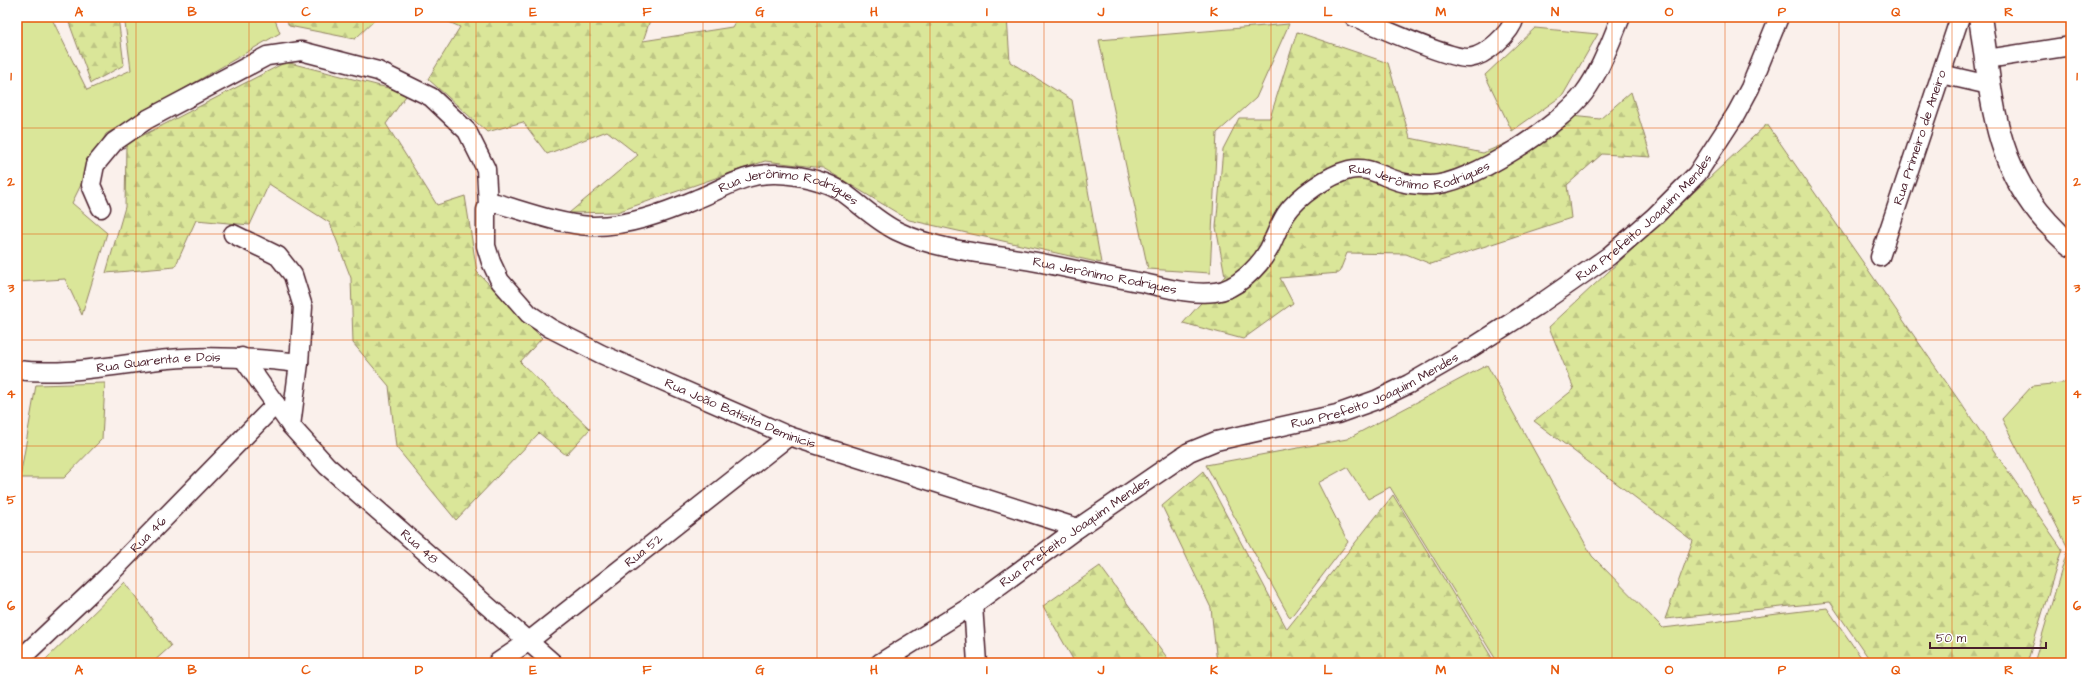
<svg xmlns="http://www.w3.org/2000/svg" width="2088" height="680" viewBox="0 0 2088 680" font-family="'Architects Daughter',sans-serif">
  <defs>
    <pattern id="forest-firs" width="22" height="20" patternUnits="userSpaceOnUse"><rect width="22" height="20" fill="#dae699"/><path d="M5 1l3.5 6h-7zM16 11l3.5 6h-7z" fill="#bdc584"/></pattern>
  </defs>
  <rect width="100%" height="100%" fill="#faf0eb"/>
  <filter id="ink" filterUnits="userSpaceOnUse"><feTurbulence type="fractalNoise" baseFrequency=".025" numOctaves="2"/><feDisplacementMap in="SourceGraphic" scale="8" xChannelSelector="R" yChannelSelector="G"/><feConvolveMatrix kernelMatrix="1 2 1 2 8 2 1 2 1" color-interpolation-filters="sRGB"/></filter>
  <g filter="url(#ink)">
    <!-- grass -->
    <path fill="#dae699" stroke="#928262" d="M17,17h34l36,73 44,-20 -6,-47 14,-6h135l6,16 -174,101 -34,69 35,30 -25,82 -17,-36 -48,3z
      M1289,24l-33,74 -39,35 -7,140 -62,-4 -49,-229z
      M1535,28l63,6 -35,61 -51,36 -27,-56z
      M1487,365l105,191 71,72 164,-20 38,55h-367l-108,-176 -22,12 -21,-32 -29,16 30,59 -58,76 -84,-153 141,-26z
      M2071,382v281h-37l34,-115 -66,-129 30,-33z
      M105,383l-3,56 -38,39h-44l16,-93z
      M125,582l46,64 -19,17h-110z"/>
    <!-- forest -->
    <path fill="url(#forest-firs)" stroke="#928262" d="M67,17h51l6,48 -33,18z
      M285,17h93l-23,22 -66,-13z
      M438,17h213l-8,24 89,-14 6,-10h269l3,45 62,38 29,163 -192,-43 -86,-52 -58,-7 -148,51 -48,1 69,-58 -31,-24 -60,23 -24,-32 -36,10 -59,-53 32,-52z
      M1297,32l91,31 22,75 73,15 88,-37 29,3 31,-27 20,65 -49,-3 -35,31 4,33 -140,46 -25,-10 -59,-1 -8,20 -59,5 13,25 -50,36 -60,-16 42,-47 -9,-49 7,-78 16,-31h31z
      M286,62l122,31 -22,31 51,81 28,-9 12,76 65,66 -22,24 70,67 -24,26 -27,-22 -83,87 -60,-73 -7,-61 -36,-43 -2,-65 -21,-55 -61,-39 -19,41 -54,-5 -21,47 -69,6 19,-66 1,-63z
      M1767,124l295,425 -35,114h-155l-42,-61 -165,17 28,-78 -159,-120 40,-32 -25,-62z
      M1203,471l84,158 106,-134 102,168h-278l-6,-55 -49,-102z
      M1100,566l71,97h-96l-32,-57z"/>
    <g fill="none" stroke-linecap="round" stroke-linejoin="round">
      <!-- minor casing -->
      <g stroke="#4a1f2b" stroke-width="21">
        <g id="minor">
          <path d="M1354,17c24,9 93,42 115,41 17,-2 42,-25 46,-41"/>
          <path d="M1987,59l84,-13"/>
          <path d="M1941,74l48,11"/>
          <path id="s1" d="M488,205l8,-2c31,9 63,21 95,23 35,1 73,-13 106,-27 28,-11 47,-26 79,-25 22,1 50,6 68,19 18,13 33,28 53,38 43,21 98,23 145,32 34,7 68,14 102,20 23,5 48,12 71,9 21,-2 44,-25 54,-43 6,-12 10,-24 17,-35 12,-18 43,-39 63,-44 21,-5 36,9 56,13 8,2 18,2 26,2 40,-1 129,-60 153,-92 17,-23 26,-50 37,-76"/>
          <path id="s2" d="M488,205l-2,5v36l5,16 9,19 29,33 21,14 51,26 188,82 289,92"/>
          <path d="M101,208l-10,-23 4,-20 19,-23 32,-22 121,-64 34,-5 77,20 53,26 36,34 19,38 2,36"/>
          <path d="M233,234l45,22 15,19 10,32 -4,56 -8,63"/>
          <path id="s3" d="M1880,257l80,-240"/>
          <path id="s4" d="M242,357l49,69 36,40 226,197"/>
          <path id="s5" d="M17,370c50,6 101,-6 152,-11 44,-4 86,-1 130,4"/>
          <path d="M973,605l4,58"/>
          <path id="s6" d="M17,662l89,-84 170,-174"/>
          <path id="s7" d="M497,663l32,-22 260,-205"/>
          <path id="s8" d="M880,663l93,-58 105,-77 111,-76 27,-11 121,-27 39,-14 33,-16 64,-37 64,-41 72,-50 45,-39 43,-43 39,-60 14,-26 29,-71"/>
        </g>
      </g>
      <!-- major casing -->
      <g stroke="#4a1f2b" stroke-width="25">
        <path id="major" d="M1980,17c12,76 12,145 67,205 8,8 15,17 24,23"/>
      </g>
      <!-- minor -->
      <use href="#minor" stroke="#fff" stroke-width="18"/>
      <!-- major -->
      <use href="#major" stroke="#fff" stroke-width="22"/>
    </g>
  </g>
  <!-- grid -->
  <path fill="none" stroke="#e8590c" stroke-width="1" stroke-opacity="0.55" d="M136,17v646M249,17v646M363,17v646M476,17v646M590,17v646M703,17v646M817,17v646M930,17v646M1044,17v646M1158,17v646M1271,17v646M1385,17v646M1498,17v646M1612,17v646M1725,17v646M1839,17v646M1952,17v646M17,128h2054M17,234h2054M17,340h2054M17,446h2054M17,552h2054"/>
  <g text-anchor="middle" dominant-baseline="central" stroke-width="3" stroke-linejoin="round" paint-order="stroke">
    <!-- street labels -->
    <g font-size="13" fill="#4a1f2b" stroke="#fff">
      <text stroke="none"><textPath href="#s3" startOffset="126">Rua Primeiro de Aneiro</textPath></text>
      <text stroke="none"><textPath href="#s1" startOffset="1023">Rua Jerônimo Rodrigues</textPath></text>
      <text stroke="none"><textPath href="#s1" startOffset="314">Rua Jerônimo Rodrigues</textPath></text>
      <text stroke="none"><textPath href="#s8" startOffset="895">Rua Prefeito Joaquim Mendes</textPath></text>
      <text stroke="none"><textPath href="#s1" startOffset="650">Rua Jerônimo Rodrigues</textPath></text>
      <text stroke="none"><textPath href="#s5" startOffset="142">Rua Quarenta e Dois</textPath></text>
      <text stroke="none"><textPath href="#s8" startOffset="571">Rua Prefeito Joaquim Mendes</textPath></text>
      <text stroke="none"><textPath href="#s2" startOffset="357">Rua João Batisita Deminicis</textPath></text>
      <text stroke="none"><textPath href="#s8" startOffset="235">Rua Prefeito Joaquim Mendes</textPath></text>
      <text stroke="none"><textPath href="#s6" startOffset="183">Rua 46</textPath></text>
      <text stroke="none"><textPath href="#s4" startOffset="261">Rua 48</textPath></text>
      <text stroke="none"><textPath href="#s7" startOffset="185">Rua 52</textPath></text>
    </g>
  </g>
  <!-- margin -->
  <rect width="2088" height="680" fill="none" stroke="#fff" stroke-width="44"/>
  <!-- scale -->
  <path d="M1930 642v6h116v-6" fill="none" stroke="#4a1f2b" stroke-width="2"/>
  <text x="1936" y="642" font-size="12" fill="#4a1f2b" stroke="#ffffff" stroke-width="3" paint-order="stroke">50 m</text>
  <rect x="22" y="22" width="2044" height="636" fill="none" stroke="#e8590c" stroke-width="1.5"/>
  <g font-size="13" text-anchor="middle" font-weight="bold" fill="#e8590c">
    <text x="79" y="16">A</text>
    <text x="192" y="16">B</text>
    <text x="306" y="16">C</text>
    <text x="419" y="16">D</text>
    <text x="533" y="16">E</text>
    <text x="647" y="16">F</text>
    <text x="760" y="16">G</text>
    <text x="874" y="16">H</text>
    <text x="987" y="16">I</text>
    <text x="1101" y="16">J</text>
    <text x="1214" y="16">K</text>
    <text x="1328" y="16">L</text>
    <text x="1441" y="16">M</text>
    <text x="1555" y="16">N</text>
    <text x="1669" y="16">O</text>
    <text x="1782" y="16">P</text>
    <text x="1896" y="16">Q</text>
    <text x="2009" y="16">R</text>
    <text x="11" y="80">1</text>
    <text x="2077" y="80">1</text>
    <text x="11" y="186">2</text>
    <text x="2077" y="186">2</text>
    <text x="11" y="292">3</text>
    <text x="2077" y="292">3</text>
    <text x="11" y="398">4</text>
    <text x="2077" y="398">4</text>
    <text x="11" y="504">5</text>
    <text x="2077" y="504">5</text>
    <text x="11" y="610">6</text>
    <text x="2077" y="610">6</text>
    <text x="79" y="674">A</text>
    <text x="192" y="674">B</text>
    <text x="306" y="674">C</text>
    <text x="419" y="674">D</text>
    <text x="533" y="674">E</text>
    <text x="647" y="674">F</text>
    <text x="760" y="674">G</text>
    <text x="874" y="674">H</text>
    <text x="987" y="674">I</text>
    <text x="1101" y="674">J</text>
    <text x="1214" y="674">K</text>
    <text x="1328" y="674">L</text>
    <text x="1441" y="674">M</text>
    <text x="1555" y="674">N</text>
    <text x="1669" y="674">O</text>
    <text x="1782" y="674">P</text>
    <text x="1896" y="674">Q</text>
    <text x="2009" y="674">R</text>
  </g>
</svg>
